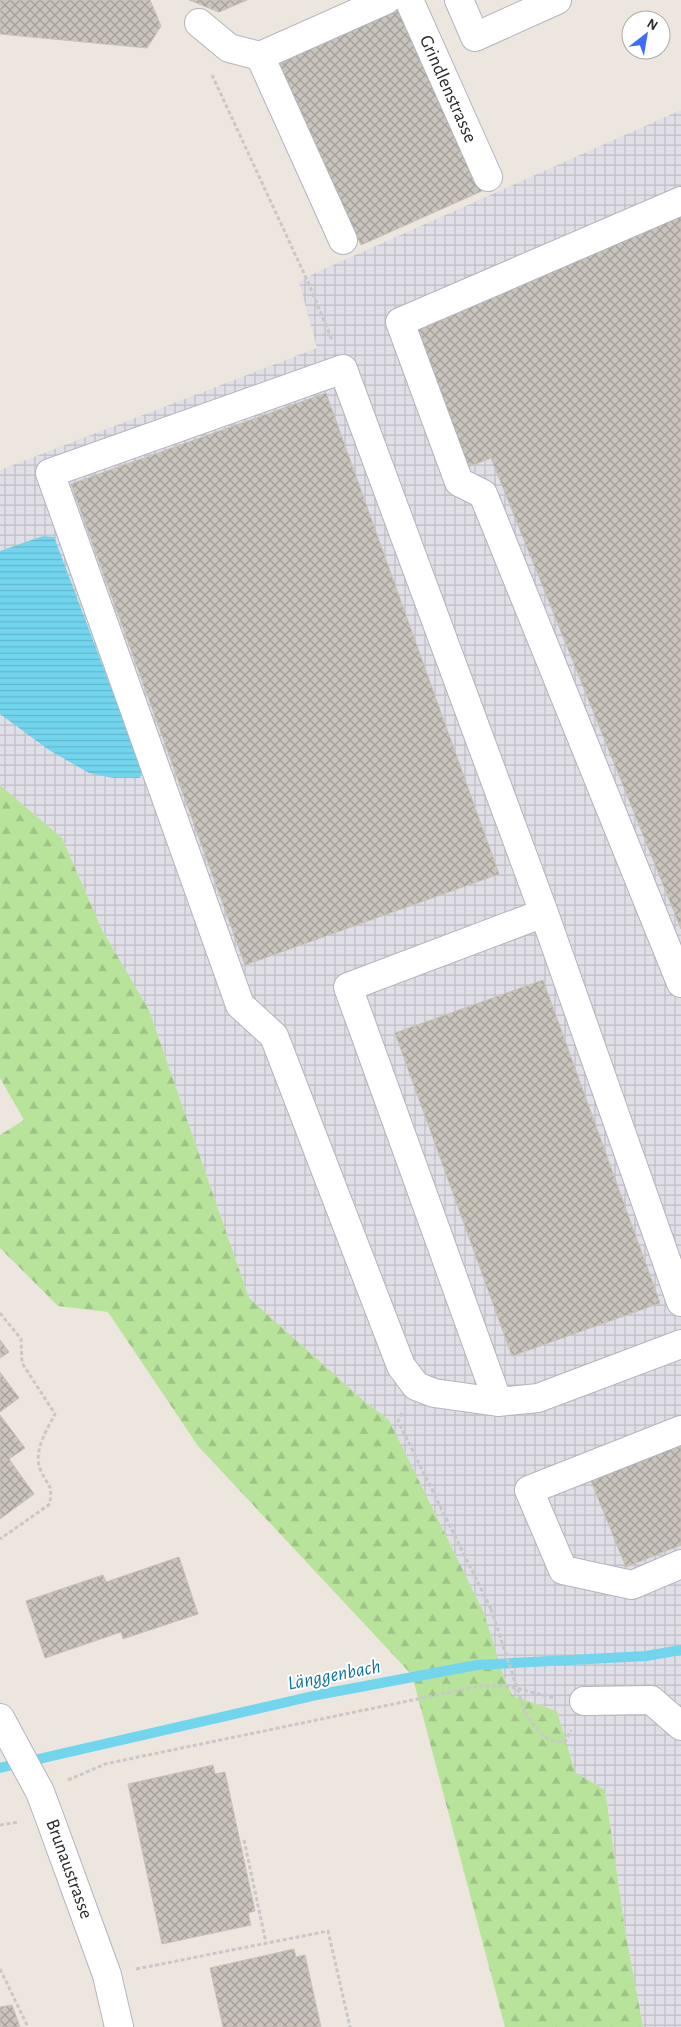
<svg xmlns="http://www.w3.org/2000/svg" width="681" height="2027" viewBox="0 0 681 2027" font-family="'Alegreya Sans',sans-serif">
  <defs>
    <pattern id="industrial-grid" width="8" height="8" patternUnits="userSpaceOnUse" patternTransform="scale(1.25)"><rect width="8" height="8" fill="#e0dee6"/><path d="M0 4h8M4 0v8" fill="none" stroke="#c0bfc5"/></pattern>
    <pattern id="forest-firs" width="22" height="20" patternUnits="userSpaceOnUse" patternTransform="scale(1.25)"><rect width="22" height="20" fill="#b8e39b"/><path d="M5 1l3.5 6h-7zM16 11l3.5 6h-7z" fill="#9ec386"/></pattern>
    <pattern id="water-rules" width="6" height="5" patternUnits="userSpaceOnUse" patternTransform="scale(1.25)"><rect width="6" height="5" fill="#72d5ee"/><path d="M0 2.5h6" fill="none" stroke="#63b7cc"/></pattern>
    <pattern id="building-cross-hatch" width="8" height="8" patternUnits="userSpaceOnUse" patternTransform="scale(1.25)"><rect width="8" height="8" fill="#c9c4bc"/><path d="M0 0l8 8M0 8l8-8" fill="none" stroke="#a39f99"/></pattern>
  </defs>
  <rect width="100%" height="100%" fill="#ede6de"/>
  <!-- industrial -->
  <path fill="url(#industrial-grid)" d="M681,110v1917h-38l-18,-97 -20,-140 -30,-18 -18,-61 -44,-15 -9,-18 -20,-65 -95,-193 -25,-19 -115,-103 -100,-288 -47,-80 -40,-92 -62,-53v-315l317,-122 -18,-66 16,-9z"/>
  <!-- forest -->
  <path fill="url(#forest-firs)" d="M0,785l62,53 40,92 47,80 100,288 115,103 25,19 95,193 20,65 9,18 44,15 18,61 30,18 20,140 18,97h-138l-93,-352 -214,-229 -90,-134 -50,-6 -58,-58v-113l24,-15 -24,-42z"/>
  <!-- water -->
  <path fill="url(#water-rules)" d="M43,536l11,1 88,233 -2,8h-27l-24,-5 -40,-23 -49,-36v-163z"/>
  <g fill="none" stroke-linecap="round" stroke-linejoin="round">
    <!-- stream -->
    <path stroke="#72d5ee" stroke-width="10" d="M0,1768l317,-73 160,-30 169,-9 35,-6"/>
  </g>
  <!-- building -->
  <path fill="url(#building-cross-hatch)" stroke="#c9c1b7" d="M0,0h150l11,26 -14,22 -147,-14z
    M189,0h58l-28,12z
    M397,9l85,182 -121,54 -84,-180z
    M681,215v714l-190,-471 -23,9 -55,-135 20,-8 -4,-9z
    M326,393l173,481 -254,91 -174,-481z
    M543,980l117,323 -148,53 -117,-323z
    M0,1340l9,12 -9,6z
    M0,1372l19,26 -19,14z
    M0,1415l25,33 -16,11 25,35 -34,25z
    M681,1445v100l-55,22 -35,-86z
    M179,1557l19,57 -75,25 -2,-7 -76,26 -19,-57 77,-26 3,7z
    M213,1765l2,9 10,-2 30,139 -7,2 3,12 -89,19 -34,-160z
    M294,1949l2,8 9,-2 16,72h-98l-13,-59z
    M12,2005l8,22h-20v-20z"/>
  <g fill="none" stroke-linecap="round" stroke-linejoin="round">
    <!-- minor casing -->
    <g stroke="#b1b5bf" stroke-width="30">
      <path id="minor" d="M409,0l79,177
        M459,0l16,37 82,-37
        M199,23l30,25 31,8 126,-56
        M260,56l83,184
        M681,201l-281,121 59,160 24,12 198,489
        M681,1302l-137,-389 -201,-544 -293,104 190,532 34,31 127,330 15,20 18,7 64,9 40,-4 143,-54
        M498,1402l-150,-415 196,-74
        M681,1430l-152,60 34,80 69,15 49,-21
        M584,1701l67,-1 30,26
        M0,1718l40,74 9,24 58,159 12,52"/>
    </g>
    <!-- path -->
    <path stroke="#c8c8c8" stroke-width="3" stroke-dasharray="4 2.5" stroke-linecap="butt" d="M212,75l96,207 24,58
      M0,1313l21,26 1,24 33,51c-8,16 -23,38 -14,57 8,18 11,10 9,33l-50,35
      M402,1413l-4,8 93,188
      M525,1712c12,17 17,30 40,30l6,-12
      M68,1780l37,-16 375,-78h28l46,12
      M0,1825l19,-3
      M244,1840l22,103
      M0,1969l28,58
      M136,1969l192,-38 22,96"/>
    <!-- minor -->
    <use href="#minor" stroke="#fff" stroke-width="28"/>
    <!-- path-bridge -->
    <path stroke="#c8c8c8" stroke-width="3" stroke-dasharray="4 2.5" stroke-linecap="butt" d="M491,1609l34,103"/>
  </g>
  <g text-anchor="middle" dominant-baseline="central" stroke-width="4" stroke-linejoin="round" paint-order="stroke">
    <!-- street labels -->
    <g font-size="19" fill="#2b2b2b" stroke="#fff">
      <text transform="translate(448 89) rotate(66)">Grindlenstrasse</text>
      <text transform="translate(69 1869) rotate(70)">Brunaustrasse</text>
    </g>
    <!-- water labels -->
    <g font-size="20" font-style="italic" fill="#0e749d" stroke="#fff">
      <text transform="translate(334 1675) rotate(-11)">Länggenbach</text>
    </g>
  </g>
  <!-- north arrow -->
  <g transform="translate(646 35) rotate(31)"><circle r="24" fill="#ffffff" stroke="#aaaaaa"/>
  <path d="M0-4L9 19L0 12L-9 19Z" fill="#3f6df9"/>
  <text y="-8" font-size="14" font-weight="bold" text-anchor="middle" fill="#2b2b2b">N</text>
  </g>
</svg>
